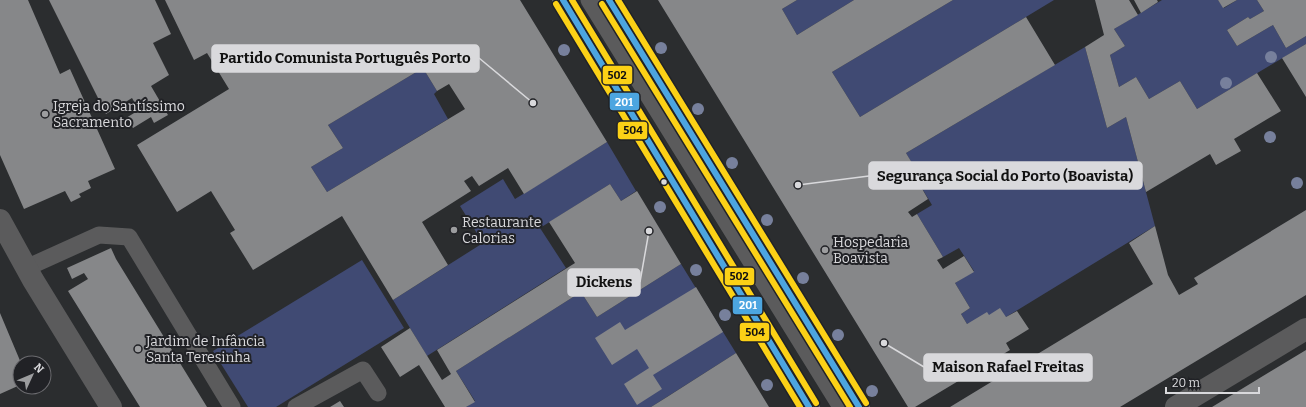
<svg xmlns="http://www.w3.org/2000/svg" width="1306" height="407" viewBox="0 0 1306 407" font-family="Bitter,serif">
  <rect width="100%" height="100%" fill="#2b2d2f"/>
  <!-- green -->
  <path fill="#404a73" d="M797,0h57l-57,35 -15,-26z
    M953,0h101l-194,117 -28,-45z
    M1162,0h56l6,8 13,-8h20l7,11 -14,8 -2,-2 -21,13 10,16 36,-21 13,23 20,-12v8l-109,65 -17,-28 -31,18 -13,-22 -17,10 -9,-32 15,-9 -11,-17z
    M1085,47l22,81 19,-11 29,109 -149,91 -17,-2 -22,9 -6,-10 9,-6 -15,-25 19,-12 -15,-23 -16,9 -26,-43 15,-9 -15,-25 3,-2 -14,-25z
    M423,68l14,23 -3,3 14,25 -121,73 -16,-25 32,-19 -15,-23z
    M607,142l29,49 -15,10 -11,-17 -70,44 26,40 -139,88 -34,-56 90,-57 -23,-37 43,-27 12,20z
    M362,260l42,68 -128,79h-28l-35,-56z
    M681,264l55,89 -85,54h-185l9,-6 -19,-30 125,-79 16,25z"/>
  <!-- building -->
  <path fill="#868789" fill-rule="evenodd" d="M0,0h28l32,74 10,-5 45,100 -27,12 3,7 -12,6 2,3 -10,5 -6,-11 -41,18 -24,-54z
    M49,0h106l16,34 -18,9 16,32 -18,11 17,29 -14,8 -3,-6 -18,11 -7,-10 13,-8 -7,-12 -26,16z
    M165,0h355l87,142 -83,52 -16,-26 -29,18 -7,-10 -8,5 7,10 -49,31 26,43 -55,35 -51,-84 -89,54 -23,-37 5,-3 -24,-39 -34,21 -40,-67 92,-56 -22,-36 -13,7zM423,68l14,23 12,-7 16,25 -138,83 -16,-25 32,-19 -15,-23z
    M658,0h139l-15,9 15,26 57,-35h99l-121,72 28,45 166,-100 29,48 -149,88 15,25 -4,2 11,19 -20,13 4,5 5,-3 26,43 -6,3 6,9 21,-13 10,16 -19,11 15,25 -9,6 6,10 20,-12 2,3 11,-7 6,9 11,-6 12,18 -23,14 4,7 -95,57h-7z
    M1095,0h34l9,15 -24,14 11,17 -15,9 9,32 17,-10 13,22 31,-18 17,28 60,-36 24,38 -47,28 7,12 -25,14 -6,-11 -64,38 -20,-75 -19,11 -22,-81 19,-12z
    M1134,0h23l1,2 -17,11z
    M1218,0h19l-14,8z
    M1257,0h49v36l-20,12 -13,-23 -36,21 -10,-16 21,-13 2,2 14,-8z
    M1306,44v53l-24,-39z
    M610,184l11,17 16,-10 44,73 -84,53 -16,-25 -125,79 19,31 -9,5h-21l-26,-42 -19,12 -19,-30 29,-19 32,52 9,-6 -14,-24 138,-87 -26,-41z
    M1306,210v85l-186,112h-170l203,-123 -24,-41 26,-17 13,49 11,20 19,-11 -4,-6z
    M111,248l5,11 91,148h-67l-72,-116 20,-12 -4,-6 -12,6 -5,-11z
    M696,287l27,45 -70,43 9,14 -25,16 -13,-21 25,-16 -12,-19 -25,16 -17,-27 25,-16 5,8z
    M0,313l21,50h-1v22l-20,9z
    M1306,350v57h-94z
    M736,353l33,54h-118l16,-10z
    M340,401l4,6h-14z"/>
  <g fill="none" stroke-linecap="round" stroke-linejoin="round">
    <!-- lane -->
    <path stroke="#5b5b5c" stroke-width="17" d="M589,0l252,407
      M26,268l73,-33 30,2 103,170
      M296,407l67,-37 15,23"/>
    <!-- street -->
    <path stroke="#5b5b5c" stroke-width="22" d="M0,220l33,60 78,127
      M1176,407l130,-78"/>
    <!-- primary -->
    <path stroke="#626465" stroke-width="22" d="M563,0l246,407
      M609,0l250,407"/>
    <!-- bus-1 casing -->
    <g stroke="#212226" stroke-width="9">
      <path id="bus-1" d="M563,0l246,407
        M609,0l250,407"/>
    </g>
    <!-- bus-2 casing -->
    <g stroke="#212226" stroke-width="9">
      <path id="bus-2" d="M556,4l244,403
        M602,4l248,403"/>
    </g>
    <!-- bus-3 casing -->
    <g stroke="#212226" stroke-width="9">
      <path id="bus-3" d="M572,0l244,403
        M618,0l248,403"/>
    </g>
    <!-- bus-1 -->
    <use href="#bus-1" stroke="#4ca5e0" stroke-width="6"/>
    <!-- bus-2 -->
    <use href="#bus-2" stroke="#fcd116" stroke-width="6"/>
    <!-- bus-3 -->
    <use href="#bus-3" stroke="#fcd116" stroke-width="6"/>
  </g>
  <!-- trees -->
  <g fill="#77809c">
    <circle cx="661" cy="48" r="6"/>
    <circle cx="564" cy="50" r="6"/>
    <circle cx="1271" cy="57" r="6"/>
    <circle cx="1226" cy="83" r="6"/>
    <circle cx="698" cy="109" r="6"/>
    <circle cx="1270" cy="137" r="6"/>
    <circle cx="732" cy="163" r="6"/>
    <circle cx="1297" cy="183" r="6"/>
    <circle cx="660" cy="207" r="6"/>
    <circle cx="767" cy="220" r="6"/>
    <circle cx="696" cy="270" r="6"/>
    <circle cx="803" cy="278" r="6"/>
    <circle cx="725" cy="315" r="6"/>
    <circle cx="838" cy="335" r="6"/>
    <circle cx="767" cy="385" r="6"/>
    <circle cx="872" cy="391" r="6"/>
  </g>
  <!-- markers -->
  <g fill="#9c9d9f" stroke="#212226" stroke-width="1.5">
    <circle cx="45" cy="114" r="4"/>
    <circle cx="454" cy="230" r="4"/>
    <circle cx="825" cy="250" r="4"/>
    <circle cx="138" cy="349" r="4"/>
  </g>
  <circle fill="#d9d9dc" stroke="#212226" stroke-width="1.5" cx="664" cy="182" r="3.5"/>
  <g text-anchor="middle" dominant-baseline="central" stroke-width="4" stroke-linejoin="round" paint-order="stroke">
    <!-- poi labels -->
    <g font-size="14" fill="#d9d9dc" stroke="#212226" text-anchor="start">
      <text x="53" y="106">Igreja do Santíssimo<tspan x="53" dy="16">Sacramento</tspan></text>
      <text x="462" y="222">Restaurante<tspan x="462" dy="16">Calorias</tspan></text>
      <text x="833" y="242">Hospedaria<tspan x="833" dy="16">Boavista</tspan></text>
      <text x="146" y="341">Jardim de Infância<tspan x="146" dy="16">Santa Teresinha</tspan></text>
    </g>
  </g>
  <!-- callouts -->
  <path fill="none" stroke="#d9d9dc" stroke-width="1.5" d="M533 103L479 58M798 185L869 176M649 231L640 282M884 343L924 367"/>
  <g fill="#d9d9dc" stroke="#212226" stroke-width="1.5">
    <circle cx="533" cy="103" r="4"/>
    <circle cx="798" cy="185" r="4"/>
    <circle cx="649" cy="231" r="4"/>
    <circle cx="884" cy="343" r="4"/>
  </g>
  <g fill="#d9d9dc" stroke="#d9d9dc" stroke-width="1.5">
    <rect x="212" y="45" width="267" height="27" rx="4"/>
    <rect x="869" y="162" width="273" height="27" rx="4"/>
    <rect x="568" y="269" width="72" height="27" rx="4"/>
    <rect x="924" y="354" width="168" height="27" rx="4"/>
  </g>
  <g font-size="15" text-anchor="middle" font-weight="bold" fill="#111">
    <text x="345" y="63">Partido Comunista Português Porto</text>
    <text x="1005" y="181">Segurança Social do Porto (Boavista)</text>
    <text x="604" y="287">Dickens</text>
    <text x="1008" y="372">Maison Rafael Freitas</text>
  </g>
  <g stroke="#212226" stroke-width="1.5">
    <rect x="602" y="65" width="31" height="20" rx="4" fill="#fcd116"/>
    <rect x="609" y="92" width="31" height="19" rx="4" fill="#4ca5e0"/>
    <rect x="617" y="121" width="31" height="19" rx="4" fill="#fcd116"/>
    <rect x="724" y="267" width="31" height="19" rx="4" fill="#fcd116"/>
    <rect x="732" y="296" width="31" height="19" rx="4" fill="#4ca5e0"/>
    <rect x="739" y="322" width="31" height="20" rx="4" fill="#fcd116"/>
  </g>
  <g font-size="11" text-anchor="middle" font-weight="bold" fill="#fff">
    <text x="624" y="106">201</text>
    <text x="748" y="309">201</text>
  </g>
  <g font-size="11" text-anchor="middle" font-weight="bold" fill="#111">
    <text x="617" y="79">502</text>
    <text x="633" y="134">504</text>
    <text x="739" y="280">502</text>
    <text x="755" y="336">504</text>
  </g>
  <!-- north arrow -->
  <g transform="translate(32 375) rotate(46)"><circle r="19" fill="#212226" stroke="#6b6b6f"/>
  <path d="M0-3L7 15L0 10L-7 15Z" fill="#9c9d9f"/>
  <text y="-6" font-size="11" font-weight="bold" text-anchor="middle" fill="#d9d9dc">N</text>
  </g>
  <!-- scale -->
  <path d="M1166 387v6h93v-6" fill="none" stroke="#d9d9dc" stroke-width="2"/>
  <text x="1172" y="387" font-size="12" fill="#d9d9dc" stroke="#212226" stroke-width="3" paint-order="stroke">20 m</text>
</svg>
